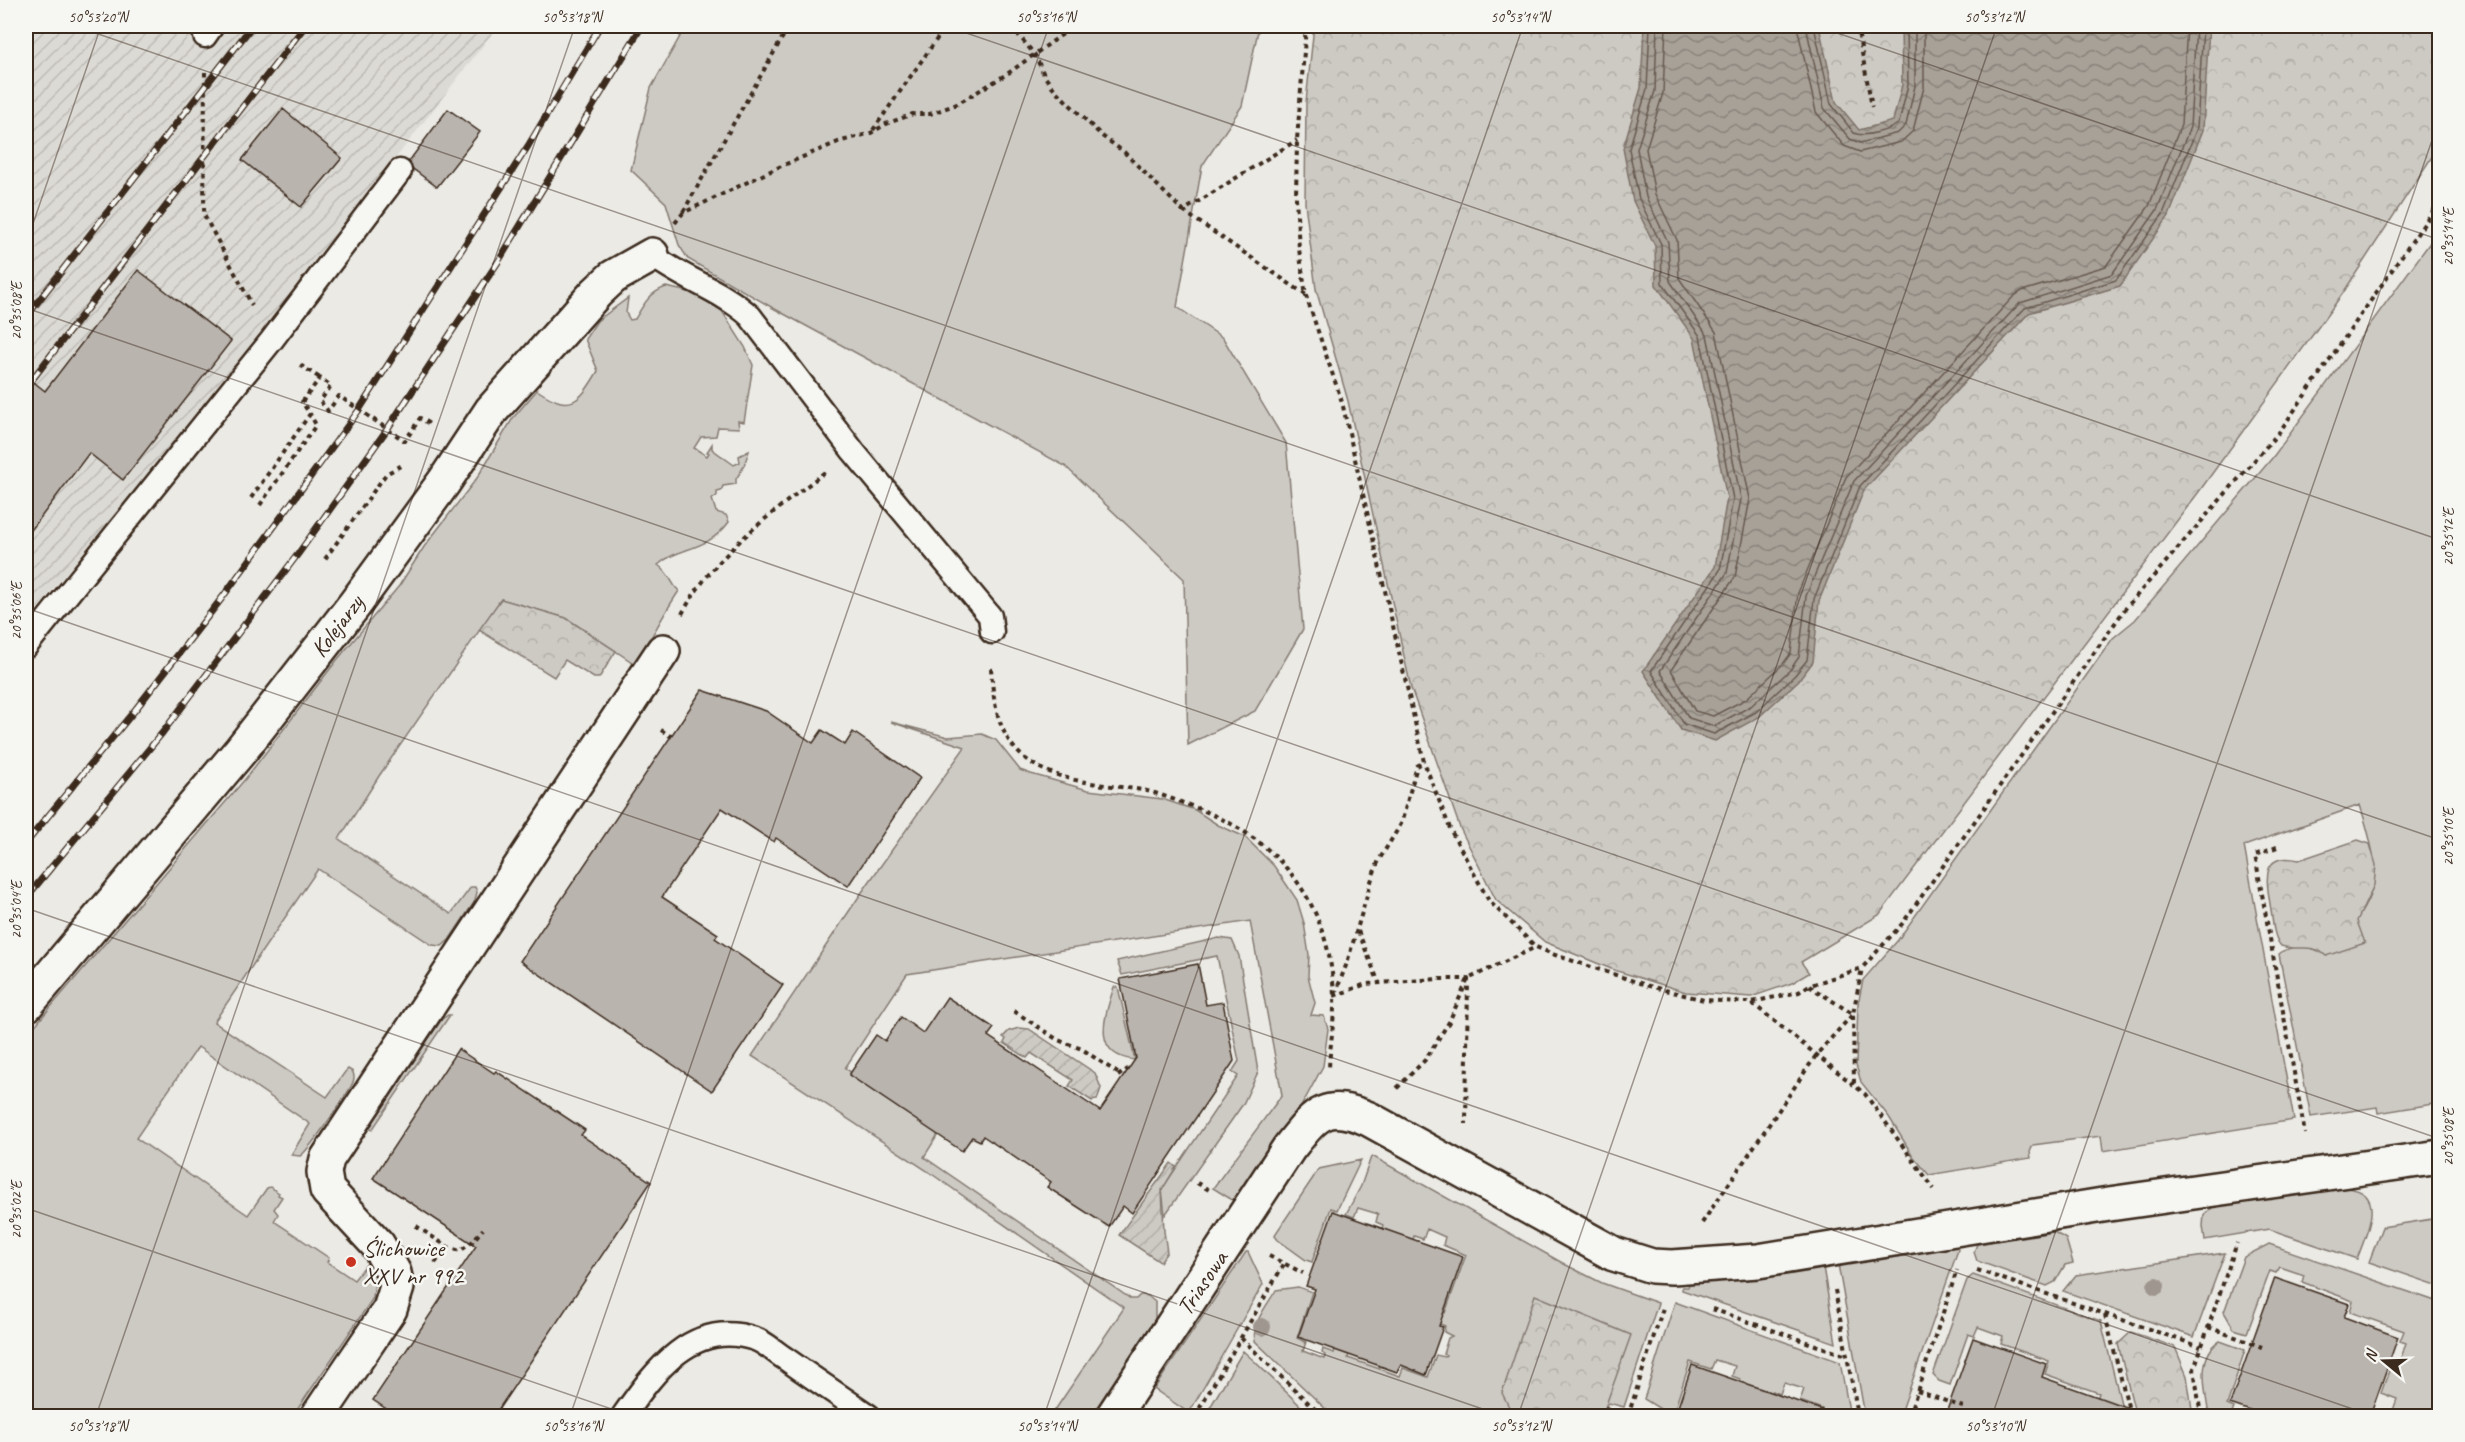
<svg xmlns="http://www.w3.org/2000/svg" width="2465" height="1442" viewBox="0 0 2465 1442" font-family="Caveat,sans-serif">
  <defs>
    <pattern id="industrial-furrows" width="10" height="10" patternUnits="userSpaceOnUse" patternTransform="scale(1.5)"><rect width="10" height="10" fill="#dcdad4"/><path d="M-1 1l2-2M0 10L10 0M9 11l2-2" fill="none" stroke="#bebbb6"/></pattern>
    <pattern id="park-crowns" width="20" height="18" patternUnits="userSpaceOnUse" patternTransform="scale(1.5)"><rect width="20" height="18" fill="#cdcac4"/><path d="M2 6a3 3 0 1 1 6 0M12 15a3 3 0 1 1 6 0" fill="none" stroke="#b1aea8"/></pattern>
    <pattern id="garden-furrows" width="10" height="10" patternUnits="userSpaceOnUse" patternTransform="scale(1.5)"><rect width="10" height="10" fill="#cdcac4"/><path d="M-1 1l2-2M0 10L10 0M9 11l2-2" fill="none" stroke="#b1aea8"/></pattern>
    <pattern id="water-waves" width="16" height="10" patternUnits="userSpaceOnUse" patternTransform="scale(1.5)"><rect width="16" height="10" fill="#a8a198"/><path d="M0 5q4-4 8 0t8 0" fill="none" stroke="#8a837b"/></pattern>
  </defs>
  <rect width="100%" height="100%" fill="#ebeae5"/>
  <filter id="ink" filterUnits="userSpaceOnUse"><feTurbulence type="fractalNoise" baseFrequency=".0167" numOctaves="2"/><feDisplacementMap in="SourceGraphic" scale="12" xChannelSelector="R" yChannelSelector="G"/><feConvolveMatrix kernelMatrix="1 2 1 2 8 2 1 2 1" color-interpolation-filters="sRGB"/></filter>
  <g filter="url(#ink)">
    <!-- industrial -->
    <path fill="url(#industrial-furrows)" d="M26,26h472l-308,398 -164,198z"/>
    <!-- grass -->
    <path fill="#cdcac4" stroke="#847a71" stroke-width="1.5" d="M686,26h573l-17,80 -40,60 -25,141 46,31 63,105 17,186 -48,82 -67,34 -4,-166 -119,-113 -292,-158 -85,-49 -9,-14 -13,-42 -35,-33 20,-82z
      M2439,226v877l-61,10 -1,-6 -66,10 -32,-163c14,-11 35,-8 48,2 52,-61 58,-72 33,-151l-116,41 50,274 -191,31 -2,-15 -68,9 -3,7 1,6 -102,17 -16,-19 -24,-39 -28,-35 -5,-17 2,-61 5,-24 35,-40 215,-302 22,-18 138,-163 156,-213z
      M666,287l27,6 29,18 23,36 8,18 -9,57 -6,-1 1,7 -21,-1 -2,9 -15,1 -7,11 13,8 2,-3 -2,-1 5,-8v5l22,16 6,-3 -1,-6 10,-5 -6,17 -7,11v5l-13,2 -2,5 -4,1v4l-5,3 4,13 10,3 3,7c-22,30 -50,24 -71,43 14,10 11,17 21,26 -16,23 -28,49 -44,73l-69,-46 -65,-19 -122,177 -40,63 112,75 20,-27h4l2,5 -2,9 -26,39 -7,6 -10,-1 -114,-76 -104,153 113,75 18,-25 3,-3 5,3c1,5 2,5 0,10 -3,9 -46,71 -53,74l-9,-1 19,-31 -112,-77 -62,91 112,77 19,-27 3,-1 9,6 -1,2 4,2 -8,12 4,5 -4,7 55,37 -2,4 27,18 14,-18 2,15 5,3 -2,18 -80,118h-267v-380l220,-258 91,-118 62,-74 25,-39 53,-69 36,-60 24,-28c34,23 42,13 61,-19l-13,-32 12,-18 31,-23 -2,15 4,7 5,-1c9,-15 14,-26 31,-32z
      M891,722l57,15 34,-3 14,6 24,30 11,4 57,16 74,9 33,11 23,15 27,12 29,29 23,34 7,23 5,32 -1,21 7,27 -4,12 13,1 4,13 -5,37 -26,48 -60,89 -24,-15 69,-93 -32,-174 -343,53 -62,94 94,65 -15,24 207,142h5l4,-4 8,1 7,6v22l-59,92h-45l73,-108 -198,-138 -174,-114 108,-161 105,-148z
      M1219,938l13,2 7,16 19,116 -15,32 -78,111 -3,-26 76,-113 -6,-4 7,-11 -22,-105 -95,19 -5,-14z
      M1114,987h4l17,73c-45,-5 -30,-44 -21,-73z
      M448,1015h2l-78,115 -3,-2 73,-109z
      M1371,1157h3l192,108 36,18 56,20 -34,104 -15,-4 -3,3 -1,8 9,2h-145l-13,-4 -8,4h-115l-78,-75c-4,-17 13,-37 21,-51l22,-3 14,5 -15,46 9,4 -3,9 21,8 1,-4 -3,-2 1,-4 11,4 3,-8 13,5 -2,8 52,18 3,-8 25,9 8,-22 9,2 1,-2 -3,-1 5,-16 4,-2 -8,-4 1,-6 -8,-3 4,-11 4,1 21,-58 -23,-10 2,-8 -18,-8 -4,10 -9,-3 -2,7 -31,-11 2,-7 -7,-3 2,-8 -20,-6 -4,9 -8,-3 15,-28z
      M1361,1160l-24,50 -6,-2 -19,54 -6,-2 -28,-20 -3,-4 1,-3 43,-64z
      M2335,1188c55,-3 34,39 22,71l-88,-30 -64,11 -2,-14 1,-11 9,-8z
      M2439,1218v68l-70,-24 13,-35z
      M2054,1232l12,7 7,24 -8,2 -10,17 -8,4 -70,-25 -3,-9 3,-8z
      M2269,1244l169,58 2,3 -1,111h-48l6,-17 -16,-6 9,-25 7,2 9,-27 -6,-2 4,-10 -54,-19 3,-11 -51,-19 2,-7 -24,-8 -4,6 -6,-2 -23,62 -13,-4 -10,-17 20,-55z
      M1957,1245l1,5 -58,166h-35l-27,-152z
      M1246,1252h2l15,32 -74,129 -35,-24z
      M2225,1253l-31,84 -131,-46 13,-16z
      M1823,1267l13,76 -154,-53v-3h6l1,-3z
      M1973,1275l128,46 23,95h-23l4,-12 -9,-3 3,-8 -54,-19 4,-13 -48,-17 2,-8 -25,-9 -4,9 -6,-2 -18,51 -11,-4 -6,-6 34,-95z
      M1675,1302l165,60 10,54h-30l2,-7 -22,-8 4,-12 -20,-6 -4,11 -8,-3 -3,6 -31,-10 2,-8 -8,-3 3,-10 -20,-6 -4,9 -21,-7 -17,52 -8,-2 -21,-13z
      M2220,1341l25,9 -18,55 7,3 -3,8h-22c-3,-23 -14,-59 11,-75z
      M1243,1351l9,8 59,57h-106z"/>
    <!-- park -->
    <path fill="url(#park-crowns)" stroke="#847a71" stroke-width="1.5" d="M1314,26h1125v120l-96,147 -145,200 -319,422 -78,47 8,11 -17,10 -41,14 -65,-5 -72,-22 -69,-28 -49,-42 -36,-72 -49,-140 -63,-287 -32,-112 -11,-86 1,-101z
      M501,599l65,19 50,33 -17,27h-5l-29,-18 -11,17 -75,-47z
      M2358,840l12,4 6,21 -2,20 -17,36 8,22 -39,13c-16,-14 -26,-4 -45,-10 -8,-9 -8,-25 -10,-36 -4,-27 -13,-59 28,-50z
      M1535,1295l96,40 -29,81h-70l-22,-7 -8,-16z
      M2131,1332l44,15 12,29 6,40h-45l-14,-7 -16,-65z"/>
    <!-- garden -->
    <path fill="url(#garden-furrows)" stroke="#847a71" stroke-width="1.5" d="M1019,1028l10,1 66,44 6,15 -4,12 -3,-1 -2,2 -23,-15 4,-6 -42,-27 -4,5 -23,-15 2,-4 -3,-2 6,-6z
      M1171,1163l5,4 -14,23 2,41 3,21 -7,10 -41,-27z"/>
    <!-- water -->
    <path fill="url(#water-waves)" stroke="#7c7167" stroke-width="1.5" d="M1644,26h175l17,76 23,28 34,-9 9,-36 -1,-59h308l-6,104 -34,86 -49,70 -91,27 -165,177 -45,111 -6,61 -13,17 -41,38 -44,24 -34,-11 -38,-59 72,-104 12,-69 -33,-160 -38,-53 -1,-39 -22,-45 -10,-53 18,-60z"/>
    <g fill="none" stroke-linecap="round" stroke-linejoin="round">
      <!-- shore -->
      <path stroke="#675a4f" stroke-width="1.5" d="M1650,26l-3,63 -18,60 10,50 22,45 1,39 38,53 33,163 -13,71 -69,101 33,53 30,10 42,-22 39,-37 12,-15 7,-61 46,-113 165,-178 91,-28 47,-66 34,-86 6,-102
        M1657,26l-2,65 -18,58 9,48 22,45 2,39 37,54 34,164 -14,74 -67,98 29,47 25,8 37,-20 39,-36 9,-13 7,-61 48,-115 166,-178 92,-29 45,-64 33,-83 6,-101
        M1666,26l-3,67 -17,56 9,45 22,46 2,38 37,54 34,167 -15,78 -64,93 24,41 18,5 33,-17 37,-35 8,-11 7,-60 48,-116 168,-181 8,-5 84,-25 43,-60 32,-81 6,-99
        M1797,26l19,86 28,34 16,6 41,-10 12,-11 11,-44v-61
        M1806,26l18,82 26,31 10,4 38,-10 8,-8 9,-39v-60
        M1814,26l17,78 23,29c10,5 37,-3 45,-10l9,-38 -1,-59"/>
    </g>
    <!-- building -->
    <path fill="#bab4ae" stroke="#3b2a1e" stroke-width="1.5" d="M283,109l59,49 -41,49 -59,-47z
      M448,109l32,23 -43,55 -24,-18 -4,-8z
      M138,270l93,71 -108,139 -34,-27 -63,84v-161l19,15z
      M702,690l64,21 47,32 9,-13 23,15 8,-13 67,46 -72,108 -72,-48 -2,4 -52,-34 -60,89 56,37 -3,4 68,47 -71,106 -192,-130z
      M1198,964l8,41 17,-3 11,59 -102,152 -9,-7 -14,21 -62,-40 4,-5 -68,-46 -3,5 -8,-4 -10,14 -113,-76 27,-40 9,6 16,-24 22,16 24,-36 47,31 -6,8 112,75 36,-53 -16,-79z
      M458,1049l36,24 2,-2 89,59 -4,5 70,47 -157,234h-97l-24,-16 103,-154 -103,-68z
      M1333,1211l130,46 -24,69 4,1 -17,48 -25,-10 -4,7 -99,-35 17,-48 -9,-3z
      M2275,1278l74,26 -5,13 54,20 -28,79h-105l-35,-12z
      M1973,1338l73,26 -4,13 95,34 -1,5h-191z
      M1692,1365l130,45 -1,6h-146z"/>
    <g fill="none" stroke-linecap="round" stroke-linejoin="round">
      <!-- service casing -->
      <g stroke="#3b2a1e" stroke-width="27">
        <path id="service" d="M205,36l7,-10
          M652,255c30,24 68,34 98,61l103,135 137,165 2,16
          M26,646l245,-305 129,-170
          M623,1416c31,-44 69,-98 132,-77 10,3 21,14 31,20 27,19 55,38 83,57"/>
      </g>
      <!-- minor casing -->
      <g stroke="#3b2a1e" stroke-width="38">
        <path id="minor" d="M26,1005l215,-255 114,-146 89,-122 47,-71 105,-118 17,-16 39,-22
          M318,1416l72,-107 7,-22 -3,-14 -16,-28 -51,-55 -3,-18 3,-13 336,-508
          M1113,1416l176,-268c27,-34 36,-48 80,-29l245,135 38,12 20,1 86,-6 351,-57 331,-47"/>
      </g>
      <!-- path -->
      <path stroke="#3b2a1e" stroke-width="4" stroke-dasharray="4.5 4.5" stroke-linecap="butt" d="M1011,26l24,29 10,22 11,14 46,45 22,16 59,59 114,-71
        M1306,26l-9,114 -1,58 3,51 7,47 36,106 82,360 27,69 38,70 47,46 19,8 94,31 55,14 36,2h12l47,-10 9,-6 54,-18 40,-44 223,-315 155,-178 160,-230
        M1857,26l15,81
        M205,72l-1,143 48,90
        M873,130l73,-104
        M1183,211l123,84
        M683,212l106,-186
        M675,223l8,-10 96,-46 59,-25 33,-9 15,-9 27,-10h17l27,-10 50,-30 67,-48
        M300,365l20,13
        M251,498l59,-84 -8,-12 18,-24 11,8 -11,15 8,10 11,-15 66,45 15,-23 11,7
        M260,505l56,-80 -6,-11
        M325,559l61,-85 18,-10
        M682,614c33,-61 90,-101 143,-142
        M991,668c2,31 6,65 30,87 31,28 83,29 121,35 16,3 30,9 44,14 90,31 143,94 148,191 1,24 -4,49 -5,73
        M661,730l11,7
        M2277,847l-22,8 50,279
        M1358,931l21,52
        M1809,986l44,28 1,71
        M1335,994l12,-31 26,-88 6,-15 22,-36 16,-58 7,-4
        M1334,996l32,-12 71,-5h31l-2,145
        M1752,1003l113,91 69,95
        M1014,1011l44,29 24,9 37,25
        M1118,1076l10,-7
        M1397,1088l28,-28 24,-38 19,-43 68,-32
        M1197,1183l14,8
        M1702,1223l115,-169 36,-40 9,-46
        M416,1226l32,21 12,4 11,-8 12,-14
        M1269,1256l34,17
        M435,1263l13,-16
        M1977,1270l224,77
        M1835,1290l23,126
        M1712,1309l135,47
        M2105,1315l25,99 5,2
        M2208,1327l54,20
        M1241,1338l81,78
        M1917,1391l46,16
        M1605,1408l27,8
        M1195,1416l89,-152
        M1628,1416l35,-108
        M1909,1416l48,-146
        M2201,1416l-7,-47 43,-126"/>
      <!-- service -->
      <use href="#service" stroke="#f6f6f2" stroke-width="22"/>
      <!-- minor -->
      <use href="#minor" stroke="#f6f6f2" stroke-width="33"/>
      <!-- rail casing -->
      <g stroke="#3b2a1e" stroke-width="7">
        <path id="rail" d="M26,317l226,-291
          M31,381l274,-355
          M26,843l109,-133 87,-112 137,-188 169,-264 72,-120
          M26,898l137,-166 135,-178 90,-126 110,-166 144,-236"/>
      </g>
      <!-- rail -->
      <use href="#rail" stroke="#f6f6f2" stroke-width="4.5" stroke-dasharray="14" stroke-linecap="butt"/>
    </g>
    <!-- trees -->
    <g fill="#9f968f">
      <circle cx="2156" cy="1286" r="9"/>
      <circle cx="1262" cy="1327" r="9"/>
    </g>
  </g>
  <!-- ticks -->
  <path fill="none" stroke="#3b2a1e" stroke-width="1.5" stroke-opacity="0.45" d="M75,26l2365,814M946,26l1494,514M1817,26l623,214M26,244l75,-218M26,308l2414,831M26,608l2347,808M26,908l1477,508M26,1208l606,208M96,1416l479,-1390M570,1416l479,-1390M1044,1416l479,-1390M1518,1416l479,-1390M1992,1416l448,-1299"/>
  <!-- markers -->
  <circle fill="#c8321e" stroke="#f6f6f2" stroke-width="2" cx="351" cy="1262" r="6"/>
  <g text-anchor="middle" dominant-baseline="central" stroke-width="5" stroke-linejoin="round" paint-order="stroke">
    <!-- street labels -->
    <g font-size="24" fill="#3b2a1e" stroke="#f6f6f2">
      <text transform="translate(337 626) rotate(-53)">Kolejarzy</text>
      <text transform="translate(1202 1283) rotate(-56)">Triasowa</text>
    </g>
    <!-- poi labels -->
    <g font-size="24" fill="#3b2a1e" stroke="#f6f6f2" text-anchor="start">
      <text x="363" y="1248">Ślichowice<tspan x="363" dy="28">XXV nr 992</tspan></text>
    </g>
  </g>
  <!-- margin -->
  <rect width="2465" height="1442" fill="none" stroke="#f6f6f2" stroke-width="66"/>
  <!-- north arrow -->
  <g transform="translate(2384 1361) rotate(289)" stroke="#f6f6f2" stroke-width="4.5" paint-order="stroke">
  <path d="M0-4.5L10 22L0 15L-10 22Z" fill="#3b2a1e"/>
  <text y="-9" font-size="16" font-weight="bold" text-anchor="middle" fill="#3b2a1e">N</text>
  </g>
  <rect x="33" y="33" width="2399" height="1376" fill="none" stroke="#3b2a1e" stroke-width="2"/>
  <g font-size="15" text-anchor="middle" fill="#3b2a1e">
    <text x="98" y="22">50°53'20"N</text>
    <text x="572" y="22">50°53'18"N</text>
    <text x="1046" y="22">50°53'16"N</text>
    <text x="1520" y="22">50°53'14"N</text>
    <text x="1994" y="22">50°53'12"N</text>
    <text transform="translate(2448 237) rotate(-90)" y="5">20°35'14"E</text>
    <text transform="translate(16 311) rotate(-90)" y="5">20°35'08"E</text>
    <text transform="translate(2448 537) rotate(-90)" y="5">20°35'12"E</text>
    <text transform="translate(16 611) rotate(-90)" y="5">20°35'06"E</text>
    <text transform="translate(2448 837) rotate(-90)" y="5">20°35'10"E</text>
    <text transform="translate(16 910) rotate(-90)" y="5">20°35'04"E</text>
    <text transform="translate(2448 1137) rotate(-90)" y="5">20°35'08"E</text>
    <text transform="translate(16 1210) rotate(-90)" y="5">20°35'02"E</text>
    <text x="98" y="1431">50°53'18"N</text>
    <text x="573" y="1431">50°53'16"N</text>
    <text x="1047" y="1431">50°53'14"N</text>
    <text x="1521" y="1431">50°53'12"N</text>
    <text x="1995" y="1431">50°53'10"N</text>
  </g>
</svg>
